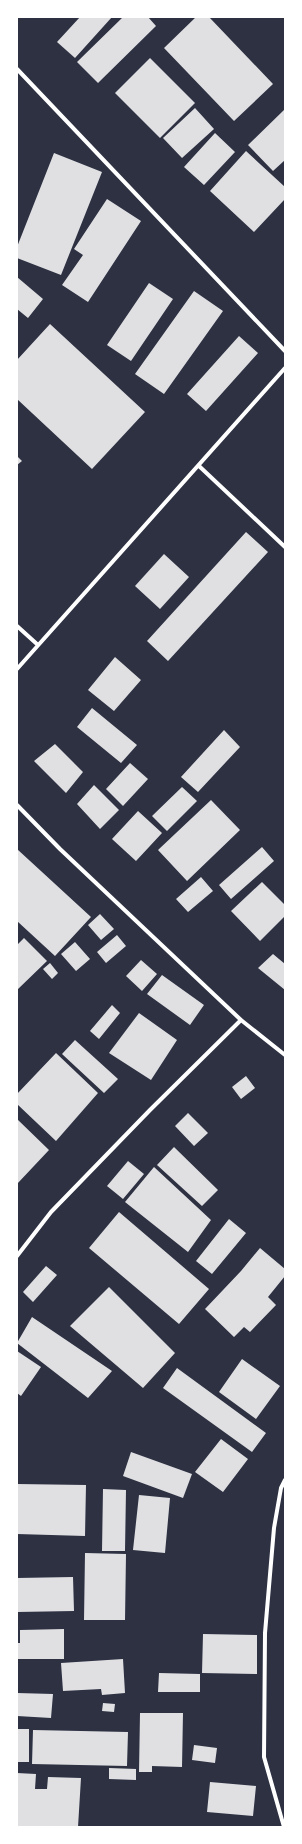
<svg xmlns="http://www.w3.org/2000/svg" width="302" height="1844" viewBox="0 0 302 1844" font-family="'Source Sans 3',sans-serif">
  <rect width="100%" height="100%" fill="#2d3142"/>
  <!-- building -->
  <path fill="#e0e0e3" d="M80,17h32l-37,41 -18,-16z
    M123,17h25l8,9 -58,57 -21,-21z
    M196,17h13l64,67 -39,37 -70,-73z
    M150,58l45,45 -35,35 -45,-45z
    M195,108l19,21 -32,29 -19,-20z
    M285,109v51l-12,11 -25,-26z
    M215,133l20,19 -31,33 -20,-18z
    M246,151l39,36v12l-31,33 -44,-41z
    M54,153l48,19 -41,103 -44,-17v-11z
    M107,199l34,22 -53,81 -26,-17 21,-30 -9,-6z
    M17,277l26,22 -15,19 -11,-9z
    M149,283l24,16 -42,62 -24,-16z
    M194,291l29,20 -59,83 -29,-20z
    M50,324l95,88 -53,57 -75,-70v-39z
    M239,336l19,17 -52,58 -19,-17z
    M17,456l5,5 -5,4z
    M246,532l22,20 -100,109 -21,-20z
    M164,554l25,23 -29,32 -25,-23z
    M115,657l26,23 -27,31 -26,-21z
    M92,708l45,37 -16,18 -44,-36z
    M224,730l16,17 -42,45 -17,-15z
    M55,744l28,28 -17,21 -32,-32z
    M130,763l18,16 -25,27 -17,-17z
    M94,785l25,25 -19,19 -23,-25z
    M182,787l15,14 -30,30 -15,-15z
    M211,800l29,30 -53,51 -29,-31z
    M138,811l24,22 -26,28 -24,-22z
    M262,847l12,14 -43,38 -12,-14z
    M17,849l74,68 -36,39 -38,-35z
    M201,877l12,14 -25,21 -12,-13z
    M262,882l23,23v11l-25,25 -29,-30z
    M100,914l14,15 -13,11 -13,-15z
    M117,935l9,11 -20,17 -9,-11z
    M24,938l23,23 -30,29v-45z
    M75,942l15,17 -14,12 -15,-17z
    M273,954l12,10v26l-27,-22z
    M141,960l16,14 -15,17 -16,-15z
    M50,963l8,10 -6,6 -9,-10z
    M162,975l42,30 -14,20 -43,-31z
    M112,1005l8,8 -21,26 -9,-8z
    M139,1013l38,27 -26,40 -42,-27z
    M75,1040l43,39 -14,14 -42,-39z
    M56,1053l42,40 -42,48 -39,-37v-10z
    M246,1076l9,12 -14,11 -9,-12z
    M188,1113l20,20 -14,13 -19,-20z
    M17,1119l32,31 -32,34z
    M174,1147l44,43 -16,16 -45,-41z
    M128,1161l16,13 -21,25 -16,-13z
    M154,1167l57,53 -23,32 -63,-50z
    M119,1212l90,77 -30,35 -90,-76z
    M229,1219l17,14 -34,41 -16,-13z
    M260,1248l25,21v7l-17,21 8,8 -26,27 -6,-5 -10,10 -29,-28 36,-38z
    M46,1266l11,9 -24,27 -10,-10z
    M109,1287l66,66 -32,35 -73,-62z
    M32,1317l80,54 -24,27 -71,-55z
    M17,1351l24,16 -20,29 -4,-3z
    M242,1359l38,27 -24,33 -37,-27z
    M177,1368l89,65 -14,19 -89,-64z
    M221,1439l27,20 -25,33 -28,-20z
    M131,1452l61,22 -9,24 -60,-22z
    M17,1484l69,1 -1,51 -68,-2z
    M103,1489l23,1 -1,61h-23z
    M139,1495l31,3 -5,55 -32,-3z
    M85,1553l41,1 -1,66h-41z
    M73,1577l1,34 -57,1v-34z
    M64,1629v30h-47v-16h3v-13z
    M203,1634l54,1v39l-55,-1z
    M123,1659l2,34 -23,2 -1,-6 -38,2 -2,-28z
    M159,1673l41,1v18h-42z
    M17,1693l36,1 -2,24 -34,-2z
    M103,1703l12,1 -1,8 -12,-1z
    M140,1713h43l-1,54 -30,-1v6h-13z
    M17,1729h12v33h-12z
    M33,1730l95,2 -1,34 -95,-2z
    M194,1745l23,3 -2,15 -23,-3z
    M109,1768l27,1v11l-27,-1z
    M17,1773l19,1 -1,15h12l1,-12 33,1 -3,49 -61,-1z
    M210,1782l46,4 -3,30 -46,-4z"/>
  <g fill="none" stroke-linecap="round" stroke-linejoin="round">
    <!-- minor -->
    <path stroke="#fff" stroke-width="4" d="M17,69l268,282
      M199,466l86,81
      M17,626l21,19
      M17,669l268,-301
      M17,805l43,44 181,171 44,35
      M17,1256l34,-44 99,-102 91,-90
      M284,1827l-20,-70 1,-124 9,-105 7,-40 4,-8"/>
  </g>
  <!-- border -->
  <rect width="302" height="1844" fill="none" stroke="#ffffff" stroke-width="36"/>
</svg>
